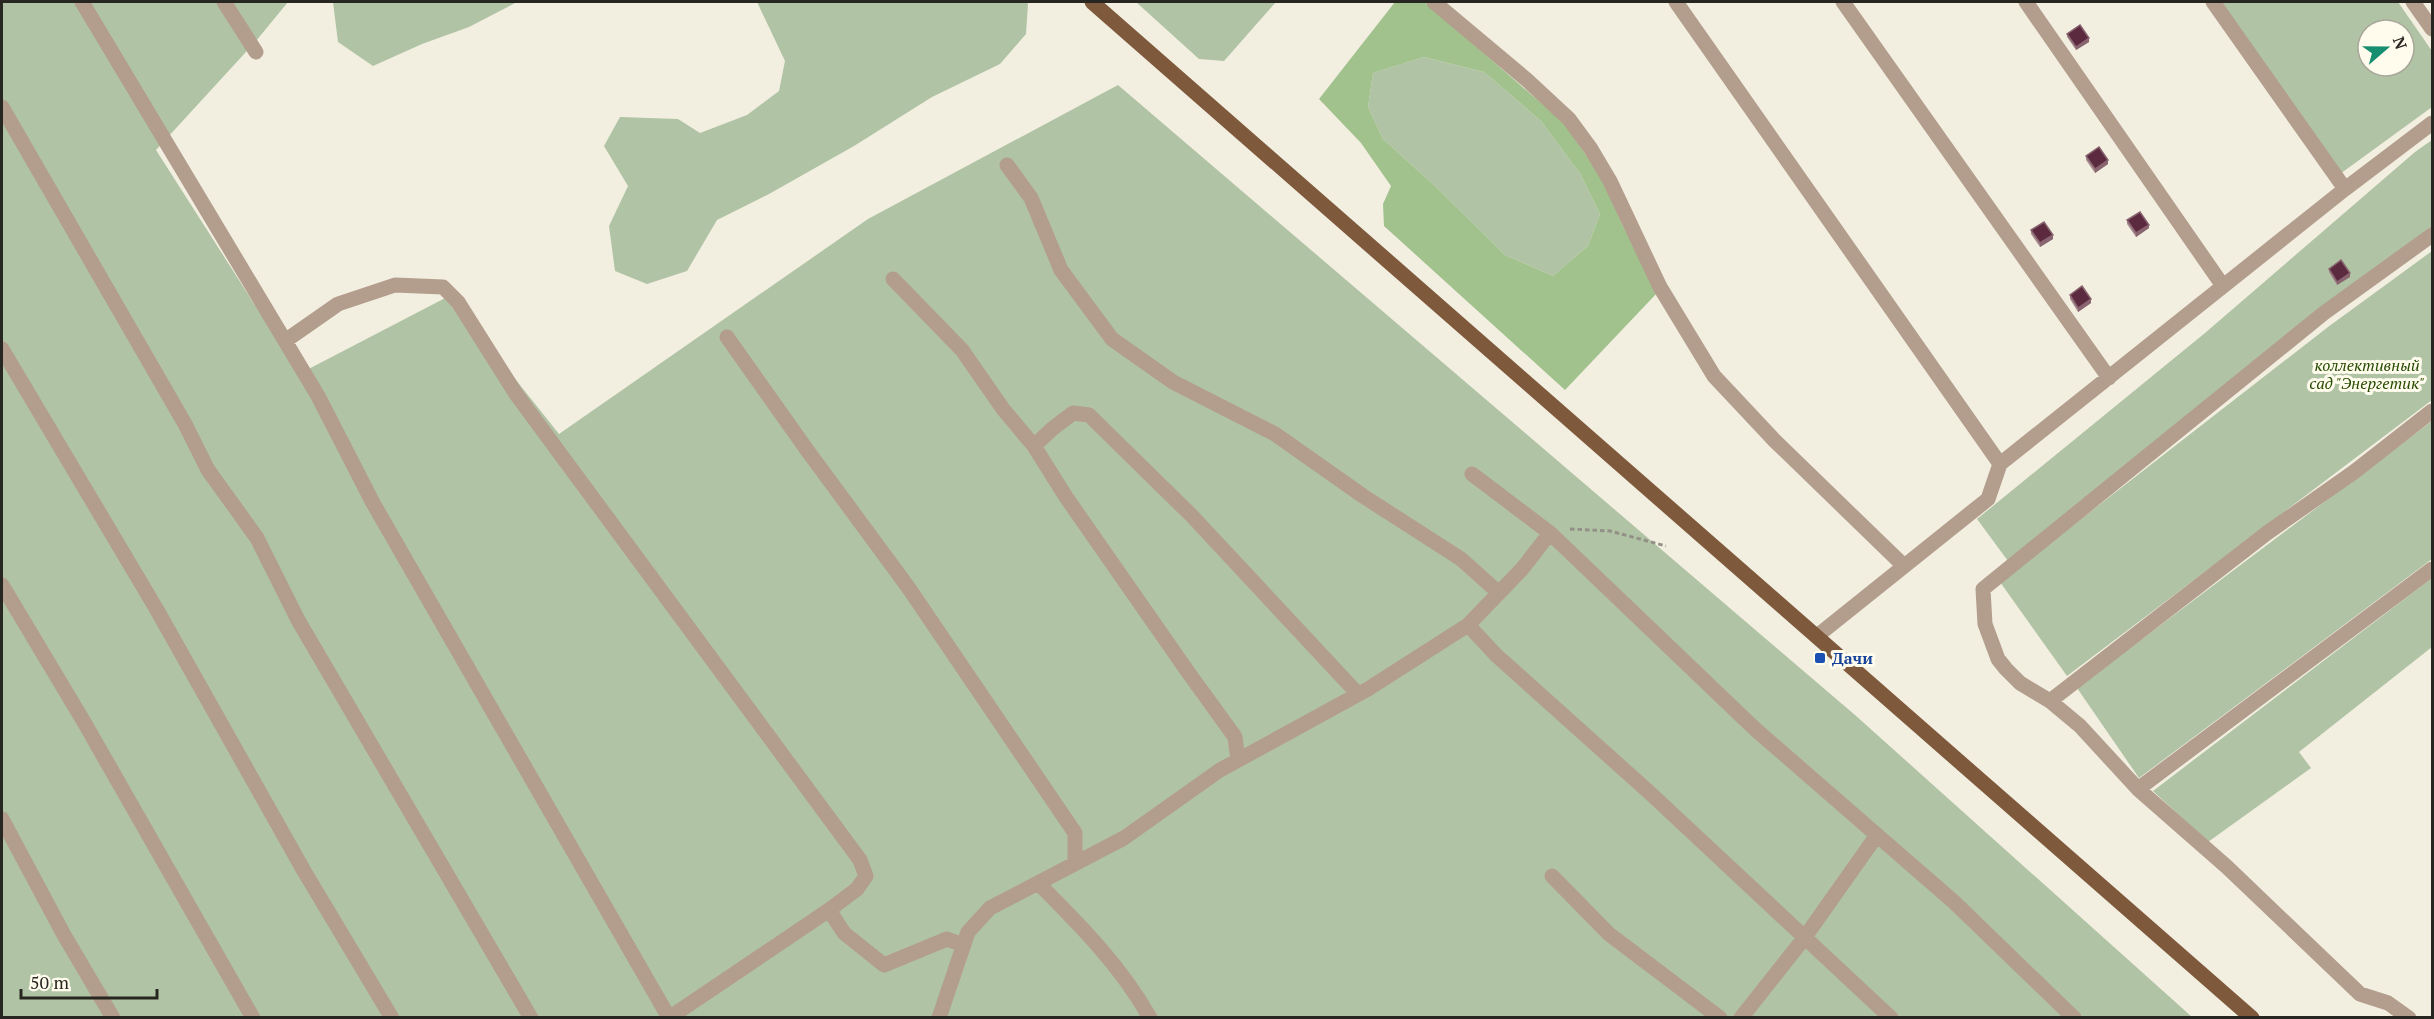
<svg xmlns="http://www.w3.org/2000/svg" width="2434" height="1019" viewBox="0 0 2434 1019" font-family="'PT Serif',serif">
  <rect width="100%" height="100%" fill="#f2efe1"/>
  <!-- green -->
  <path fill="#b0c3a4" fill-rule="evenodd" d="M2,2h286l-32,39 -100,109 143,224 150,-78 110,138 309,-215 250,-134 737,630 337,302 -2190,1z
    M333,2h184l-48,25 -47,17 -49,22 -35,-24z
    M757,2h269l2,2 -2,30 -26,30 -68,33 -78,49 -85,48 -52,26 -30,51 -40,13 -32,-13 -6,-45 19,-40 -24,-40 16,-29 58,2 22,14 47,-18 32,-24 6,-30z
    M1136,2h140l-52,59 -25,-2z
    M2219,2h179l34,49v56l-92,67zM2368,30h36v36h-36z
    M1424,57l60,15 57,49 40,54 19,39 -12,32 -35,30 -48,-21 -70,-69 -52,-47 -15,-32 5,-34z
    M2432,140v90l-424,331 -31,-42 228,-186 210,-181z
    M2432,251v149l-365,276 -67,-94 328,-255z
    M2432,421v138l-293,219 -62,-90z
    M2432,578v69l-133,105 12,16 -103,74 -55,-51z"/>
  <!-- forest -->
  <path fill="#a1c18d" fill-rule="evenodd" d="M1395,2h30l139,121 37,54 22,49 34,67 -92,97 -181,-164 -1,-22 8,-18 -30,-43 -42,-44zM1424,57l60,15 57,49 40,54 19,39 -12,32 -35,30 -48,-21 -70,-69 -52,-47 -15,-32 5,-34z"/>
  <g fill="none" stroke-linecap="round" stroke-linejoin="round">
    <!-- path -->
    <path stroke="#939087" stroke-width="3" stroke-dasharray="4.5 3" stroke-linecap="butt" d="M1570,529l40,2 56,15"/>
    <!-- minor -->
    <path stroke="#b39d8c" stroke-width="15" d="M82,2l236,394 55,107 295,513
      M224,2l32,50
      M1434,2l93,78 42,39 22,30 19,32 50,106 54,89 61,65 128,124
      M1676,2l324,462
      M1843,2l266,376
      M2026,2l197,284
      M2213,2l132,187
      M2413,2l19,27
      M2,107l183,317 23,46 49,68 41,82 233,398
      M1007,165l24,33 30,72 51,69 61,43 102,52 88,62 98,63 38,34
      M893,279l69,71 41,59 31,37 32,51 122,175 47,65 3,23
      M727,337l80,113 101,137 167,246v30
      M285,341l53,-37 57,-19 48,2 15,15 58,92 344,466 6,16 -9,13 -28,21 15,23 40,32 63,-26 16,6
      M2,349l155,261 147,261 88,147
      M1034,446l18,-17 21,-16 16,2 103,101 166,178
      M1472,474l78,59 205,196 199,173 120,116
      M1550,533l-28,36 -54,56 28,30 154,138 241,225
      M2,585l82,137 169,296
      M1817,636l171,-137 12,-35 345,-275 87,-66
      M2050,701l217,-168 87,-61 78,-61
      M2138,789l294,-220
      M2,819l62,116 49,83
      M1552,876l57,58 111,84
      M1038,883c41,41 83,83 112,135
      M669,1018l160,-108
      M939,1018l29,-86 22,-24 134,-70 96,-68 148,-81 100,-64
      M1741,1018l64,-81 72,-102
      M2409,1018l-21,-15 -28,-9 -133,-127 -89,-78 -58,-63 -30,-25 -30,-18 -14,-14 -8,-10 -13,-35 -2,-35 341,-276 108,-78"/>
    <!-- major -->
    <path stroke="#7f593c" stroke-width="15" d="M1092,2l1160,1016"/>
  </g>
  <!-- wall -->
  <path fill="#a78c90" d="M2067,34l22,8 -13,8 -9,-13z
    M2086,156l22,8 -13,9 -9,-13z
    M2127,220l22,8 -13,9 -9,-13z
    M2031,230l22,9 -13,8 -9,-13z
    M2329,269l21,8 -13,8 -8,-13z
    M2070,295l21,8 -13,9 -8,-13z"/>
  <!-- shaded-wall -->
  <path fill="#896570" d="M2089,38v4l-13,8v-3z
    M2108,160v4l-13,9v-4z
    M2149,225v3l-13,9v-4z
    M2053,235v4l-13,8v-4z
    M2350,273v4l-13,8v-3z
    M2091,299v4l-13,9v-4z"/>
  <!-- building -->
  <path fill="#5c2a3f" stroke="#896570" stroke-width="1.5" d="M2080,25l9,13 -13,9 -9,-13z
    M2099,147l9,13 -13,9 -9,-13z
    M2140,212l9,13 -13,8 -9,-13z
    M2044,222l9,13 -13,8 -9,-13z
    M2341,260l9,13 -13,9 -8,-13z
    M2082,286l9,13 -13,9 -8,-13z"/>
  <!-- markers -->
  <rect fill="#1a4fb4" stroke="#fffcee" stroke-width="2" x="1814" y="652" width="12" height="12" rx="3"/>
  <g text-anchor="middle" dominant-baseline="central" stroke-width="6" stroke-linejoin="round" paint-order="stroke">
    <!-- park labels -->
    <g font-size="16" font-style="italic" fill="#264b00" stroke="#fffcee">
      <text x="2367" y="365">коллективный<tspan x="2367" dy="18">сад "Энергетик"</tspan></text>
    </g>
    <!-- transit labels -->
    <g font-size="16" font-weight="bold" fill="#164399" stroke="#fffcee" text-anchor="start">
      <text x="1832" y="658">Дачи</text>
    </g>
  </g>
  <!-- border -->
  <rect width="2434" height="1019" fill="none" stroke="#282621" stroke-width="6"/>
  <!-- north arrow -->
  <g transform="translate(2386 48) rotate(70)"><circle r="28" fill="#fffcee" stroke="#a9a69c" stroke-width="1.5"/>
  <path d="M0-4.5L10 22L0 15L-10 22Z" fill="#188e71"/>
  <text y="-9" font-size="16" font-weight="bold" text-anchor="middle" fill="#282621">N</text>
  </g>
  <!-- scale -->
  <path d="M21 989v9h136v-9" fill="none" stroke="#282621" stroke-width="3"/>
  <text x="30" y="989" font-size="18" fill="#282621" stroke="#fffcee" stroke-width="4.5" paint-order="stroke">50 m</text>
</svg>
